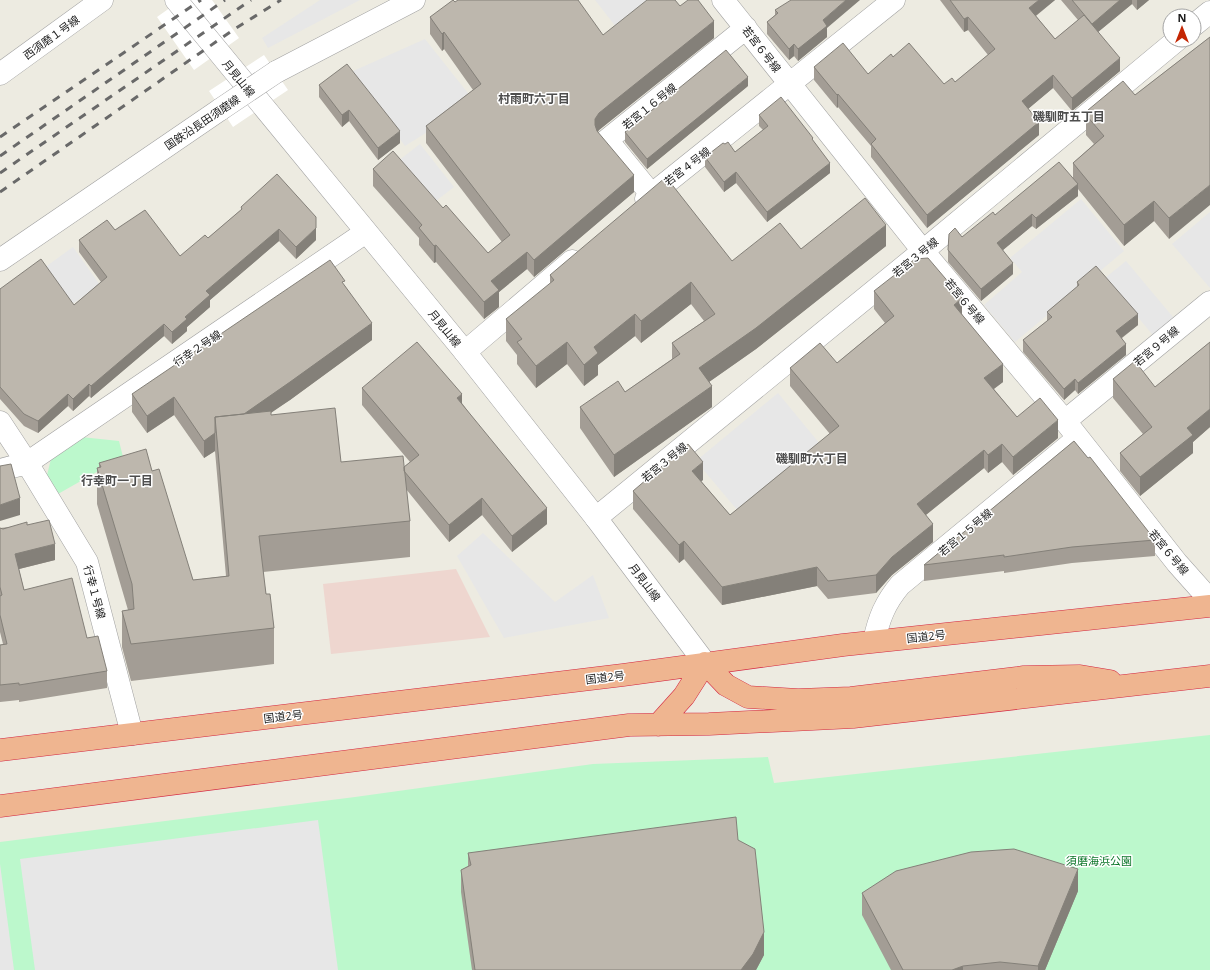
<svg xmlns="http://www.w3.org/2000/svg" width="1210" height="970" viewBox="0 0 1210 970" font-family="'Open Sans','Noto Sans JP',sans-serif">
  <rect width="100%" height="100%" fill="#edebe1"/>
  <!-- commercial -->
  <path fill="#eed6cf" d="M456,569l34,68 -159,17 -8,-70z"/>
  <!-- park -->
  <path fill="#bcf8cc" d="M81,437l38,4 4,16 -65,37 -11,-19 5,-20z
    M1210,735v235h-1210v-128l355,-45 238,-33 175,-7 6,26z"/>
  <!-- parking -->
  <path fill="#e7e7e7" d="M320,0h40l-92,48 -6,-10z
    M595,0h66l-41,32z
    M425,39l50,63 -70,44 -54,-74z
    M420,144l34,43 -22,17 -34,-43z
    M1081,199l43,52 -109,91 -31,-37 38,-33 -12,-14z
    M1210,212v76l-38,-44z
    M73,247l27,38 -29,20 -27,-37z
    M1126,261l52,62 -21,17 -52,-62z
    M778,393l42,51 -82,67 -42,-50z
    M483,533l72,69 38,-27 16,43 -105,20 -47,-82z
    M318,820l20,150h-303l-15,-111z
    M0,864l14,106h-14z"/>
  <!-- pier -->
  <path fill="#fff" d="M181,0h31l27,38 -45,32 -37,-53z
    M264,55l24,35 -55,37 -24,-36z"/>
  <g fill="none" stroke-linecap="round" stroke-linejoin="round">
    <!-- minor casing -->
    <g stroke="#a2a2a2" stroke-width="23">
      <path id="minor" d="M723,0l200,251 142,170 112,142 33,37
        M1194,25l16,-13
        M651,194l-44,-54 139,-112
        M646,199l248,-199
        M465,352l107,-91
        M1065,421l145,-119
        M0,422l27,41 60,99 45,172
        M0,470l27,-7 339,-231
        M596,518l327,-267 254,-211
        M874,641c5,-23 11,-38 26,-56l178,-147"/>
    </g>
    <!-- tertiary casing -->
    <g stroke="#a2a2a2" stroke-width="23">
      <path id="tertiary" d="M176,0l289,352 131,166 109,145
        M276,72l138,-72
        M0,74l102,-74
        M0,260l221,-151"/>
    </g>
    <!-- trunk casing -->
    <g stroke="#d32641" stroke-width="23">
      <path id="trunk" d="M658,725l26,-29 21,-33 21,22 22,12 50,3 53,-2 173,-21 56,-1 30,5
        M0,750l623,-75 220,-30 367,-39
        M0,806l629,-81 80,-1 144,-7 357,-41"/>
    </g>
    <!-- minor -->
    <use href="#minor" stroke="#fff" stroke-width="22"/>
    <!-- tertiary -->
    <use href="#tertiary" stroke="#fff" stroke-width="22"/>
    <!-- trunk -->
    <use href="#trunk" stroke="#efb590" stroke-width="22"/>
    <!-- rail -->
    <path stroke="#696969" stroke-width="3" stroke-dasharray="8 8" stroke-linecap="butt" d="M0,137l201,-137
      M0,156l225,-156
      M0,173l251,-173
      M0,192l233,-162 48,-30"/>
    <!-- tertiary-bridge casing -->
    <g stroke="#a2a2a2" stroke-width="23" stroke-linecap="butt">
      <path id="tertiary-bridge" d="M221,109l55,-37"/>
    </g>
    <!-- tertiary-bridge -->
    <use href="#tertiary-bridge" stroke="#fff" stroke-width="22"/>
  </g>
  <!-- wall -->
  <path fill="#a39d95" d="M940,0h115l-19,16 19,23 23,-19 -17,-20h88l-12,10 -5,-6 -34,28 22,39 -48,40 -19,-23 -25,21 11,26 -112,93 -56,-71v-11l-33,-39 -1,1 -23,-28v-13l54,7 25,-17 51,27 11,-2 33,-27 -20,-25 -4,2z
    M455,2l148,33 77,-29 34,32 -115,92 -1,2 36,60 -100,85 -7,-8 -28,23v15l-15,12 -48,-57 -2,1 -15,-18v-7l-46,-52v-17l70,39 45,45 14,-11 -76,-99v-17l47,-36 -29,-41 -2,2 -12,-17v-17z
    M775,10l52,18v9l-29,24 -4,-5 -5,4 -22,-26v-12l8,-7z
    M1210,37l-41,202 -15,-18 -30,25 -46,-57v7l-42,33 -4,-3 -29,24 10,24 -32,27 -33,-39v-12l47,-35 78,-37v-15l21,-19 -8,-9v-20l2,-2v-3l47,-15z
    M319,85l81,58 -22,17 -29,-39 -7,6 -23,-30z
    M748,86l-101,83 -22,-27v-10z
    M759,115l54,26 17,32 -63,49 -31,-39 -12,9 -19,-25v-10l20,-13 10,8 28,-22 -4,-4z
    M241,207l75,33 -20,19 -17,-18 -69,59v7l-23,20v4l-15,13 -8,-8 -73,62 -2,-2 -16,15 -5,-5 -30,27 -14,-7 -24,-27v-110l74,16 27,-23 -22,-30v-12l36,-10 65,26 28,-18 33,-28z
    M886,246l-130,103 -47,33 3,25 -98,70 -34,-49v-21l45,-15 47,-33v-16l32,-22 -13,-17 -50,39 -6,-7 -37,29v10l-14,11 -17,-22 -31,24 -19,-24v-9l-11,-14v-22l44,-35v-9l182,-14 69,-12z
    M1077,282l61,43 -16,13 4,17 -48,39 -3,-4 -11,10 -41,-48v-12l24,-19v-9l30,-25z
    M345,286l27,54 -82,60 -19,12v3l70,47 63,5 6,-5 -48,-57v-17l100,15 85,121 -35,28 -30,-37 -33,27 -43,-53 4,32v36l-147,15 3,22 8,34v36l-143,17 -9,-34v-36l6,-1 -31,-106v-36h2v-5l53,8 41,109 33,-4 -11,-125 -11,7 -30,-43 -27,18 -15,-21v-18z
    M874,291l88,23 41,68 -9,7 23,28 41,21 -45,37 -11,-13 -14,11 -4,-5 -58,47 7,27 -41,33 -16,18 -48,6 -11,-13 -95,19 -38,-46 -5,4 -46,-54v-18l70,-11 -2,1 29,34 100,-81 -40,-48v-18l47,-5 48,-40 -11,-14z
    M1210,342v85l-17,15v11l-53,43 -20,-25v-18l23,-19 -30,-36v-19l42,8z
    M1074,441l81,99v16l-83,7 -68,10v-2l-80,10v-16z
    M27,525l28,35 -36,9 5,21 63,48 20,33v17l-88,14v-2l-19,2v-57l3,-1 -3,-12v-104z
    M738,840l26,115 -8,15h-284l-11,-78v-22l7,-4v-13z
    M1078,891l-33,79h-154l-29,-55v-22z"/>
  <!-- shaded-wall -->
  <path fill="#848079" d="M846,0h14l-33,28v9l-29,24v-12l25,-29z
    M1039,0h16l-26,21v-13z
    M1120,0h12v4l-40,33v-13z
    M1137,0h12l-12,10z
    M968,17v13l-4,2v-13z
    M714,21v17l-115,92 -4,6v-17l4,-6z
    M444,32v17l-2,2v-17z
    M794,44v12l-5,4v-11z
    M1120,58v13l-48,40v-13z
    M1053,75v13l-31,26v-13z
    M748,77v9l-101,83v-10z
    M838,94v13l-1,1v-13z
    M349,110v11l-7,6v-12z
    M1039,122v13l-112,93v-13z
    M400,131v12l-22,17v-12z
    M830,163v10l-63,49v-10z
    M736,172v11l-12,9v-10z
    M634,175v17l-100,85v-17z
    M1078,184v12l-42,33v-11z
    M1210,185v20l-41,34v-21z
    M1154,201v20l-30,25v-21z
    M1032,214v12l-35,29v-12z
    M886,225v21l-130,103 -57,40v-21z
    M316,228v12l-20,19v-12z
    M279,229v12l-69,59v7l-23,20v4l-15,13v-12l13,-15 21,-26z
    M436,245v17l-2,1v-17z
    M527,252v17l-28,23v15l-15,12v-17l7,-21z
    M1013,263v11l-32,27v-12z
    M691,282v22l-50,39v-22z
    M962,298v19l-8,-12z
    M635,314v22l-37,29v10l-14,11v-21l10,-18z
    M1138,314v11l-22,17v-11z
    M372,323v17l-82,60 -72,49 -2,-17z
    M164,324v12l-73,62v-12z
    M567,342v22l-31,24v-22z
    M1126,344v11l-48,39v-11z
    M1003,364v18l-19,14v-18z
    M1075,379v11l-11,10v-11z
    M89,384v12l-16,15v-12z
    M712,386v21l-98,70v-22z
    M68,394v12l-30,27v-12z
    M462,394v17l-5,-13z
    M174,397v18l-27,18v-17z
    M1210,409v18l-17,15v11l-53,43v-19l47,-49z
    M1058,420v18l-45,37v-18z
    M215,433v18l-11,7v-17z
    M1002,444v18l-14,11v-18z
    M984,450v18l-67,54v-18z
    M703,462v18l-11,9v-18z
    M20,498v17l-20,6v-16z
    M482,498v17l-33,27v-17z
    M547,508v16l-35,28v-16z
    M933,524v18l-41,33 -16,18v-18l16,-18z
    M684,541v18l-5,4v-18z
    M55,544v16l-40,10v-16z
    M817,567v19l-95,19v-18z
    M1078,869v22l-33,79h-7v-4z
    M764,932v23l-8,15h-15z
    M963,966v4h-11z"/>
  <!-- building -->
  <path fill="#bdb7ad" stroke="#848079" d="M453,0l2,2 3,-2h120l25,35 44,-35h28l5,6 8,-6h10l16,21 -115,92 -4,6v6l2,6 37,44 -100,85 -7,-8 -36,29 8,9 -15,12 -48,-57 -2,1 -15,-18 3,-3 -49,-56 20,-18 50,57 3,-3 42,48 22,-18 -84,-109 55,-42 -37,-52 -2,2 -12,-17z
    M791,0h55l-23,20 4,6 -29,23 -4,-5 -5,5 -22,-27 11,-9 -3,-3z
    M950,0h89l-10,8 26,31 29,-24 36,43 -48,40 -19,-23 -31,26 17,21 -112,93 -56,-71 5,-5 -38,-45 -1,1 -23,-28 29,-24 25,31 23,-20 2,3 16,-14 35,41 8,-6 3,4 40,-33 -27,-32 -4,2z
    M1072,0h48l-28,24z
    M1210,37v148l-41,33 -15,-17 -30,24 -51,-62 31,-27 -18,-21 4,-3 -2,-2 35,-29 12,14z
    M726,50l22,27 -101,82 -22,-27z
    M347,64l53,67 -22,17 -29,-38 -7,5 -23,-30z
    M781,97l32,41 -1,1 18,24 -63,49 -31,-40 -12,10 -19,-25 18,-14 2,1 3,-2 7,10 33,-26 -9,-11z
    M1059,162l19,22 -42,34 -4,-4 -35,29 16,20 -32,26 -33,-39 1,-16 6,-6 7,9 31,-25 2,3z
    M277,174l39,43v11l-20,19 -17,-18 -73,62 4,4 -25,22 2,2 -15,13 -8,-8 -73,62 -2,-2 -16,15 -5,-5 -30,27 -14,-7 -24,-27v-98l41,-30 33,46 33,-28 -28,-37 28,-20 8,10 30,-20 35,46 25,-21 3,3 34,-29 -1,-2z
    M666,177l66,84 48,-38 21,26 64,-51 21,27 -130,103 -57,40 13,18 -98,69 -34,-48 38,-26 7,11 55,-38 -8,-11 43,-29 -24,-32 -50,39 -6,-7 -41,33 4,6 -14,12 -17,-23 -31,24 -19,-24 5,-3 -16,-20 48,-39 -4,-5z
    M928,258l34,40 -8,7 49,59 -19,14 33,39 23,-19 18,22 -45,37 -11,-13 -14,11 -4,-5 -67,54 16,20 -41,33 -16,18 -48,6 -11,-14 -95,20 -38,-46 -5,4 -46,-54 55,-47 15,18 -11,9 38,44 109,-89 -49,-58 30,-25 17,20 57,-47 -20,-25 41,-32z
    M330,260l15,21 -3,1 30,41 -82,59 -46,32 -29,3v16l-11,8 -30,-44 -27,19 -15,-22z
    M1096,266l42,48 -22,17 10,13 -48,39 -3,-4 -11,10 -41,-49 29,-23 -5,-5 32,-27 -2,-3z
    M417,342l45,52 -5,4 90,110 -35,28 -30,-38 -33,27 -45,-54v-4l15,-12 -57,-67z
    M1210,342v67l-23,19 6,7 -53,42 -20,-24 32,-26 -39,-48 22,-18 20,26z
    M335,408l6,54 62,-6 7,65 -151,15 7,58h4l4,34 -143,16 -9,-33 12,-2 -2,-25 -35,-116 4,-1 -2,-4 47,-14 6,22 7,-2 34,111 36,-4 -14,-159 56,-6v4z
    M1074,441l14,17 2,-1 65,83 -83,7 -68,10v-2l-80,10z
    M11,464l9,34 -20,7v-39z
    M49,520l6,24 -40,10 9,36 48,-12 15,60 11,-2 9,35 -88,14v-2l-19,2v-40l7,-1 -7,-29v-19l2,-1 -2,-8v-59l3,1 24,-7v3z
    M736,817l2,23 17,9 9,83 -11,22 -12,16h-266l-14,-100 10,-5 -3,-12z
    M1014,849l64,20 -40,97 -38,-4 -37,4 -11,4h-49l-41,-77 34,-22 75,-19z"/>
  <g text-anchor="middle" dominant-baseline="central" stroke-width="3" stroke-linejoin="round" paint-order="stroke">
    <!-- street labels -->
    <g font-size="11" fill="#1b1b1b" stroke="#fff">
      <text transform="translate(51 37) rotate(-36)">西須磨１号線</text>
      <text transform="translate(762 49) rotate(52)">若宮６号線</text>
      <text transform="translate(239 78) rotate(51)">月見山線</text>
      <text transform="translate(649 106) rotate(-39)">若宮１６号線</text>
      <text transform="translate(202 122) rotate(-34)">国鉄沿長田須磨線</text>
      <text transform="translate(687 166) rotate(-38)">若宮４号線</text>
      <text transform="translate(915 257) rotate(-39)">若宮３号線</text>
      <text transform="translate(965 301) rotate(50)">若宮６号線</text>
      <text transform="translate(445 328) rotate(51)">月見山線</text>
      <text transform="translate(1156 346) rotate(-40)">若宮９号線</text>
      <text transform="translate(197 348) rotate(-34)">行幸２号線</text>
      <text transform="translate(664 462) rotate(-39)">若宮３号線</text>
      <text transform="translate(965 532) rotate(-40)">若宮１５号線</text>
      <text transform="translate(1169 552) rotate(50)">若宮６号線</text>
      <text transform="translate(645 582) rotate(53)">月見山線</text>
      <text transform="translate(95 592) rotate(75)">行幸１号線</text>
      <text transform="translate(926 636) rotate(-6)">国道2号</text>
      <text transform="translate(605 677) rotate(-7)">国道2号</text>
      <text transform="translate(283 716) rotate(-7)">国道2号</text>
    </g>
    <!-- park labels -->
    <g font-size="11" fill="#0c7629" stroke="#fff">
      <text x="1099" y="860">須磨海浜公園</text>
    </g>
    <!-- neighbourhood labels -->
    <g font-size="12" font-weight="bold" fill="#4e4e4e" stroke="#fff">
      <text x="534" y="98">村雨町六丁目</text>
      <text x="1069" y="116">磯馴町五丁目</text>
      <text x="812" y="458">磯馴町六丁目</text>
      <text x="117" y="480">行幸町一丁目</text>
    </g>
  </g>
  <!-- north arrow -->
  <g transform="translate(1182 28)"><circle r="19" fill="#ffffff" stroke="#a4a4a4"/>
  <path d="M0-3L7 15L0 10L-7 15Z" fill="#c42603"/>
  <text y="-6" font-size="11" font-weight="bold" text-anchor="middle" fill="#1b1b1b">N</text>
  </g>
</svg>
